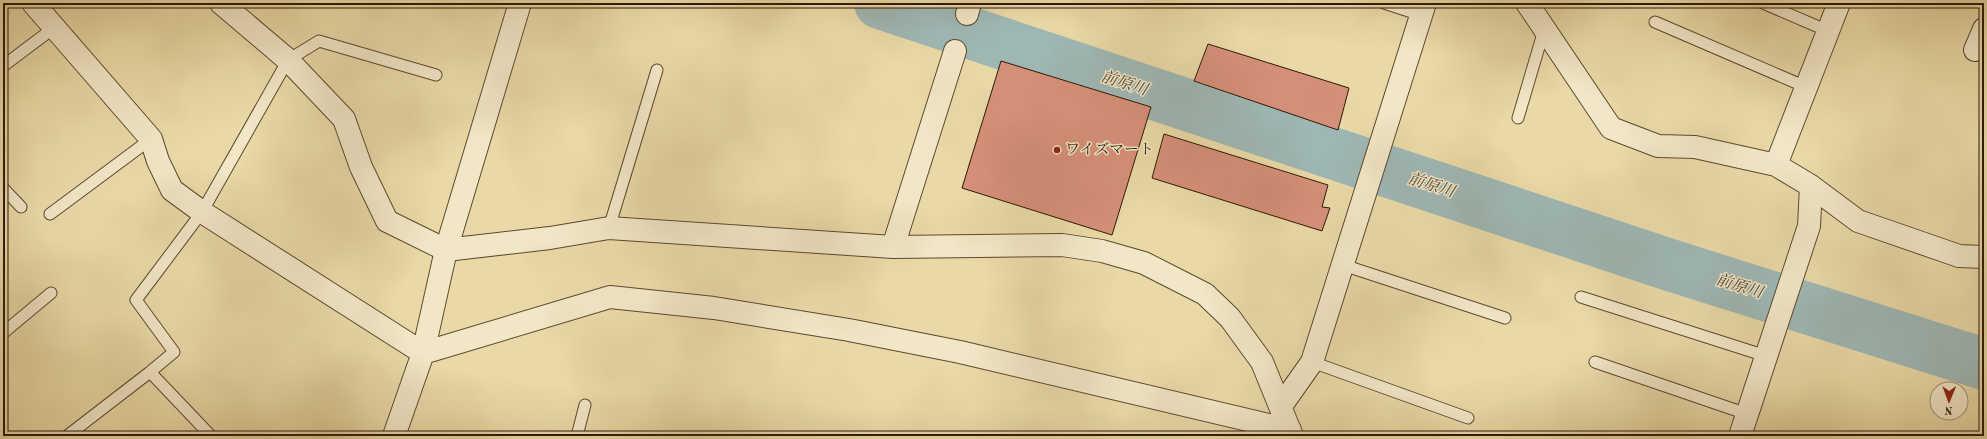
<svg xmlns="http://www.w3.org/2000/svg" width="1987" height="439" viewBox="0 0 1987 439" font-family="'Old Standard TT','Noto Serif JP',serif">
  <rect width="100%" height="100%" fill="#e9d9a7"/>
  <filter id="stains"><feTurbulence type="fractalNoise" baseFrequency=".005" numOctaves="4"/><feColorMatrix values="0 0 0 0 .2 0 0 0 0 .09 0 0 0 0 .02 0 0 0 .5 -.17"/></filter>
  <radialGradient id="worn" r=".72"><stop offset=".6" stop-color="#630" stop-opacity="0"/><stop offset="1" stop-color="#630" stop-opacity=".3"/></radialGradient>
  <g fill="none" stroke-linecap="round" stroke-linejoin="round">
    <!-- river -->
    <path stroke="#9eb7b4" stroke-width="52" d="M880,3l790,262 314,99"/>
  </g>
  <!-- building -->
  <path fill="#d59079" stroke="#2d1906" d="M1208,44l141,44 -11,42 -144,-49z
    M1001,61l150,46 -39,128 -150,-47z
    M1164,134l164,51 -6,22 8,1 -8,23 -170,-53z"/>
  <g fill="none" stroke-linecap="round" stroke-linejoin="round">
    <!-- service casing -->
    <g stroke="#5c492e" stroke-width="13">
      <path id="service" d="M1384,3l37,12
        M1763,3l65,28
        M1655,22l151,65
        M3,66l52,-39
        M1518,118l26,-88
        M3,188l18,19
        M50,214l101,-75
        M609,228l48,-158
        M1343,265l162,53
        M1581,297l185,59
        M3,333l48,-40
        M1312,362l156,56
        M1595,362l152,52
        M67,436l83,-64
        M211,436l-61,-64 24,-20 -38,-52 66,-88 86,-152 31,-19 117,34
        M577,436l8,-31"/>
    </g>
    <!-- minor casing -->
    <g stroke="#5c492e" stroke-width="24">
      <path id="minor" d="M33,3l118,136 7,22 14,29 30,22 221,141 187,-56 104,11 135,22 111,22 330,78
        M221,3l67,57 56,59 17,48 26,54 59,29 104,-12 59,-10 284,19 169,-2 40,6 42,12 61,31 25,24 32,44 30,74
        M1527,3l84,125 47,18 37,1 81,18 35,21 47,35 101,35 25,1
        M967,14l3,-11
        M1975,50l9,-21
        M1776,165l63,-162
        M893,247l62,-196
        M1281,406l31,-44 113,-359
        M394,436l29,-83 23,-103 74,-247
        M1740,436l69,-210 2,-40"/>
    </g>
    <!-- service -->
    <use href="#service" stroke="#f1e6c6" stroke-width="11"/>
    <!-- minor -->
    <use href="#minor" stroke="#f1e6c6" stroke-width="22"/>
  </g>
  <!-- markers -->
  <circle fill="#8f2418" stroke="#f1e6c6" stroke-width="1.5" cx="1057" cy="150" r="4"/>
  <g text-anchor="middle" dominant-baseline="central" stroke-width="3" stroke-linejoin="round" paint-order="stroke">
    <!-- poi labels -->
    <g font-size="15" fill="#2d1906" stroke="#f1e6c6" text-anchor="start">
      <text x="1065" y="150">ワイズマート</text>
    </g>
    <!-- water labels -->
    <g font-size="16" font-style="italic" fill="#4f483a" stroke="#f1e6c6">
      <text transform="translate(1124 84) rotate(18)">前原川</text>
      <text transform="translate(1431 186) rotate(18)">前原川</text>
      <text transform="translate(1739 287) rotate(17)">前原川</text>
    </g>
  </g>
  <!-- margin -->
  <rect width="1987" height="439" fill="none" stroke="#e9d9a7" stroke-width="16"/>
  <rect x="4" y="4" width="1979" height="431" fill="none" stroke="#2d1906" stroke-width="2"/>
  <rect x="8" y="8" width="1971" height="423" fill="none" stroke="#2d1906"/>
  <!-- north arrow -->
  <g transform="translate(1949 401) rotate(181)"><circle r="19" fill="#f1e6c6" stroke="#a39479"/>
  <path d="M0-3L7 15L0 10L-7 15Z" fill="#8f2418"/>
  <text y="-6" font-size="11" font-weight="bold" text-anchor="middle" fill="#2d1906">N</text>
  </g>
  <rect width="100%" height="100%" filter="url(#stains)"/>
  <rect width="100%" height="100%" fill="url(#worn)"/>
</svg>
